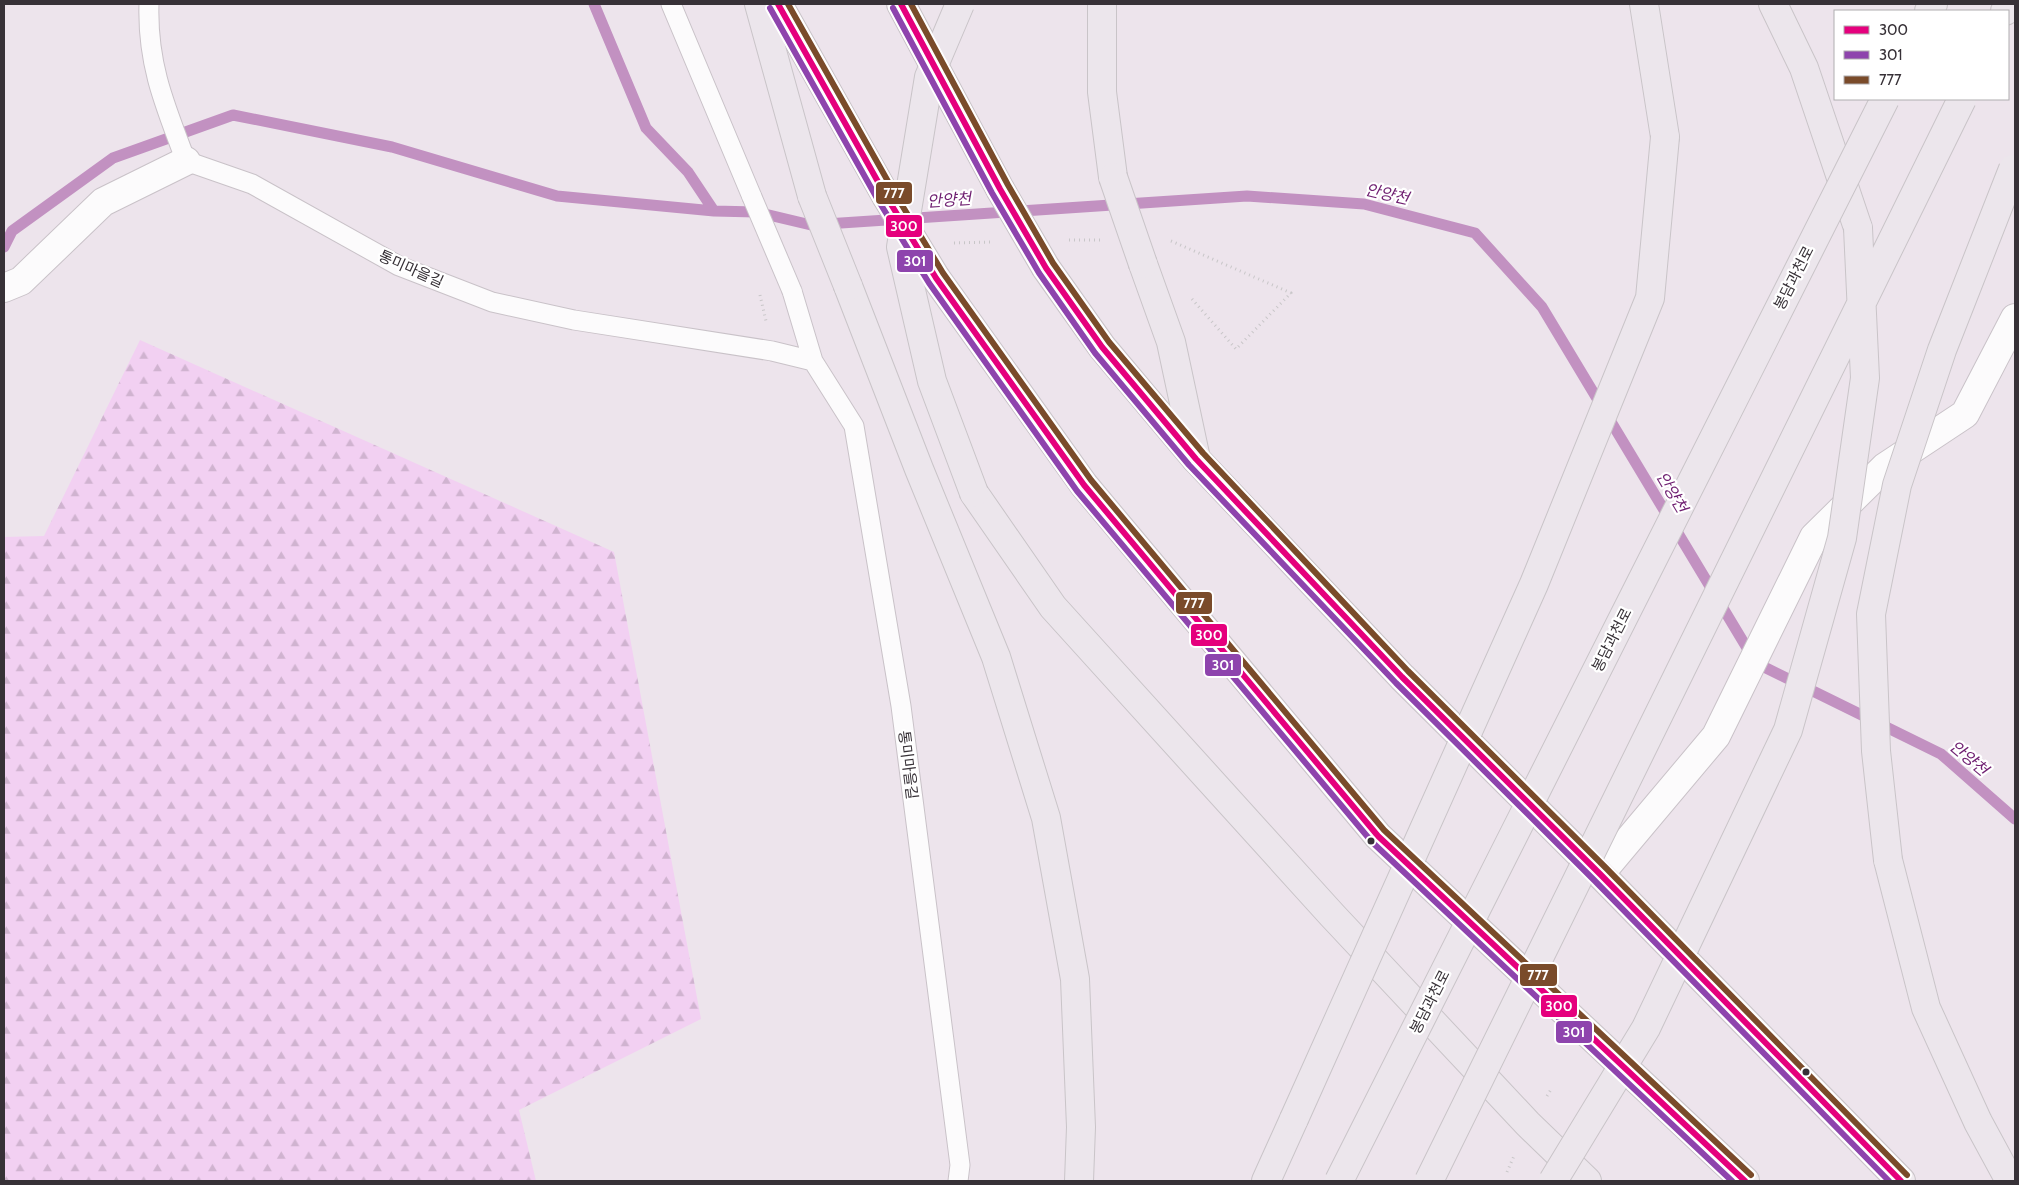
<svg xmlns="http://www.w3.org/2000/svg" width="2019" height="1185" viewBox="0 0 2019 1185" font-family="Cabin,'Noto Sans KR',sans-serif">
  <defs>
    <pattern id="forest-firs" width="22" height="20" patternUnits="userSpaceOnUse" patternTransform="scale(1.25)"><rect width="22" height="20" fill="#f2d0f2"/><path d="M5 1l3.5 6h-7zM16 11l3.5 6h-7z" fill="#d0b3d0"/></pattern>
  </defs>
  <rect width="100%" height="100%" fill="#ede4ec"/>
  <!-- forest -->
  <path fill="url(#forest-firs)" d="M140,340l474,212 87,467 -182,91 17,71h-532v-644l40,-1z"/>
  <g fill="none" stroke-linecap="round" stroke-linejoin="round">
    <!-- stream -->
    <path stroke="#c291c1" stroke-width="11" d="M594,4l52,124 42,44 26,39 42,1 55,13 436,-29 117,8 111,29 67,74 214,356 185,91 74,65
      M4,247l8,-16 101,-73 120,-43 159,32 165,49 157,15"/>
    <!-- service casing -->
    <g stroke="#c9c2c8" stroke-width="21">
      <path id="service" d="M149,4c-2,60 16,102 37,157l66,23 147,82 93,36 82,18 198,31 41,10
        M671,4l81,193
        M792,291l21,70 41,65 47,280 59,459 -2,16"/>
    </g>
    <!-- minor casing -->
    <g stroke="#c9c2c8" stroke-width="30">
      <path id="minor" d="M4,288l17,-7 82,-79 83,-41
        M1600,874l116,-138 98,-199 71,-70 80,-53 50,-96"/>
    </g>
    <!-- primary casing -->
    <g stroke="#c9c4c8" stroke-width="30">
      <path id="primary" d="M778,4l108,192
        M901,4l99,185
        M1046,268l56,79 94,112 206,218 198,197 301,307
        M936,278l148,207 294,351 367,345"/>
    </g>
    <!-- trunk casing -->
    <g stroke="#c9c4c8" stroke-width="30">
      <path id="trunk" d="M759,4l53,192
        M1102,4v88l11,85
        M1644,4l21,133
        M1773,4l31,64 54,160
        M1929,11l4,-7
        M2005,11l4,-7
        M1143,264l28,78 25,117
        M848,286l71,183 77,188 50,161 29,161 6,148 -2,54
        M974,493l79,114 279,308 196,209 59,57
        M1888,860l38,148 52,114 32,59
        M1266,1181l28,-62"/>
    </g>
    <!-- path -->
    <path stroke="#c8c6c8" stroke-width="3" stroke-dasharray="1 4" stroke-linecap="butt" d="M1069,240h31
      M1171,241l120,52 -55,56 -44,-50
      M954,243l39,-1
      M760,295l6,26
      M1547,1096l5,-8
      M1507,1172l7,-16"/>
    <!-- service -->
    <use href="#service" stroke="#fcfbfc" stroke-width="19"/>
    <!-- minor -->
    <use href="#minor" stroke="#fcfbfc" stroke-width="28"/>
    <!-- primary -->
    <use href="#primary" stroke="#f0ebef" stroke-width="28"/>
    <!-- trunk -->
    <use href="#trunk" stroke="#ece6ec" stroke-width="28"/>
    <!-- service-bridge casing -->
    <g stroke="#c9c2c8" stroke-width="21" stroke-linecap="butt">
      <path id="service-bridge" d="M752,197l40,94"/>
    </g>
    <!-- primary-bridge casing -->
    <g stroke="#c9c4c8" stroke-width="30" stroke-linecap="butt">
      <path id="primary-bridge" d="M1000,189l46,79
        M886,196l50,82"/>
    </g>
    <!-- trunk-bridge casing -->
    <g stroke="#c9c4c8" stroke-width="30" stroke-linecap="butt">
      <path id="trunk-bridge" d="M960,4l-31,73 -28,170 31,134 42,112
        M1113,177l30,87
        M812,196l36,90
        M1888,860l-12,-109 -5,-137 26,-129 45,-135 71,-181
        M1294,1119l240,-535 116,-286 15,-161
        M1339,1181l546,-1082
        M1429,1181l533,-1082
        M1553,1181l93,-153 142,-298 54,-192 23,-160 -7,-150"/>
    </g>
    <!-- service-bridge -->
    <use href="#service-bridge" stroke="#fcfbfc" stroke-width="19"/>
    <!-- primary-bridge -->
    <use href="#primary-bridge" stroke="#f0ebef" stroke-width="28"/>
    <!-- trunk-bridge -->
    <use href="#trunk-bridge" stroke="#ece6ec" stroke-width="28"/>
    <!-- bus-1 casing -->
    <g stroke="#fff" stroke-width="10">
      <path id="bus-1" d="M778,4l108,192 50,82 148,207 294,351 367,345
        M901,4l99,185 46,79 56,79 94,112 206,218 198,197 301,307"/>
    </g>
    <!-- bus-2 casing -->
    <g stroke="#fff" stroke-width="10">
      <path id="bus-2" d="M770,8l108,192 51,83 148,208 295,351 360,339
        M893,8l99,185 47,80 56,80 94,112 207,218 198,197 295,301"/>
    </g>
    <!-- bus-3 casing -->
    <g stroke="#fff" stroke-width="10">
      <path id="bus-3" d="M788,4l106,188 49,81 148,207 293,350 367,345
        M911,4l97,181 45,78 56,79 94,111 205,218 198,197 301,307"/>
    </g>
    <!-- bus-1 -->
    <use href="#bus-1" stroke="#e5007d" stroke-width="6"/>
    <!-- bus-2 -->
    <use href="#bus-2" stroke="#8e44ad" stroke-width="6"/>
    <!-- bus-3 -->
    <use href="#bus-3" stroke="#7a4b2a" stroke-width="6"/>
  </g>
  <!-- markers -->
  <g fill="#373137" stroke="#fff" stroke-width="2">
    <circle cx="1371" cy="841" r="4.5"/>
    <circle cx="1806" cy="1072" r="4.5"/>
  </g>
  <g text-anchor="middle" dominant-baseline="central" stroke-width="4.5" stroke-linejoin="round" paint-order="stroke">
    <!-- street labels -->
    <g font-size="15" fill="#373137" stroke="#fff">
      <text transform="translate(411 269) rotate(24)">통미마을길</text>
      <text transform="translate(1794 278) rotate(-63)">봉담과천로</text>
      <text transform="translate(1612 640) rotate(-63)">봉담과천로</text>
      <text transform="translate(908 765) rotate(83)">통미마을길</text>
      <text transform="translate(1430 1002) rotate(-63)">봉담과천로</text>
    </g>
    <!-- water labels -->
    <g font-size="16" font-style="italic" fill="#6f1f71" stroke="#fff">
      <text transform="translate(1387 194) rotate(13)">안양천</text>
      <text transform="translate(949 200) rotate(-4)">안양천</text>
      <text transform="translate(1672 492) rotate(59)">안양천</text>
      <text transform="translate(1969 758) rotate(40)">안양천</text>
    </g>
  </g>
  <g stroke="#fff" stroke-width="2">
    <rect x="875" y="181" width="38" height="24" rx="5" fill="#7a4b2a"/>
    <rect x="885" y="214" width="38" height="24" rx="5" fill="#e5007d"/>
    <rect x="896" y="249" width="38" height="24" rx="5" fill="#8e44ad"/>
    <rect x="1175" y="591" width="38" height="24" rx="5" fill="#7a4b2a"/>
    <rect x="1190" y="623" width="38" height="24" rx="5" fill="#e5007d"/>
    <rect x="1204" y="653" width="38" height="24" rx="5" fill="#8e44ad"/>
    <rect x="1519" y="963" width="39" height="24" rx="5" fill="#7a4b2a"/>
    <rect x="1540" y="994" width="38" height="24" rx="5" fill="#e5007d"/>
    <rect x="1555" y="1020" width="38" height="24" rx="5" fill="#8e44ad"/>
  </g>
  <g font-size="14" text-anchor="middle" font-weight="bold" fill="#fff">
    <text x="894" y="198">777</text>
    <text x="904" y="231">300</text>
    <text x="915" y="266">301</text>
    <text x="1194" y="608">777</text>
    <text x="1209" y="640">300</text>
    <text x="1223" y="670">301</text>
    <text x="1538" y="980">777</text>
    <text x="1559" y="1011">300</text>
    <text x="1574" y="1037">301</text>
  </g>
  <!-- border -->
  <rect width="2019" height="1185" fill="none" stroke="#373137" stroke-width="10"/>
  <!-- legend -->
  <rect x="1834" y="10" width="175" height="90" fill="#ffffff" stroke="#afadaf"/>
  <rect x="1844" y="26" width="25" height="8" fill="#e5007d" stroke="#afadaf"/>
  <text x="1879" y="35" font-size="15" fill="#373137">300</text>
  <rect x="1844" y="51" width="25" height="8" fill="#8e44ad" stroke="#afadaf"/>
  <text x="1879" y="60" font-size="15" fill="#373137">301</text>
  <rect x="1844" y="76" width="25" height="8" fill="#7a4b2a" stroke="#afadaf"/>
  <text x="1879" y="85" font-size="15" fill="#373137">777</text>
</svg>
